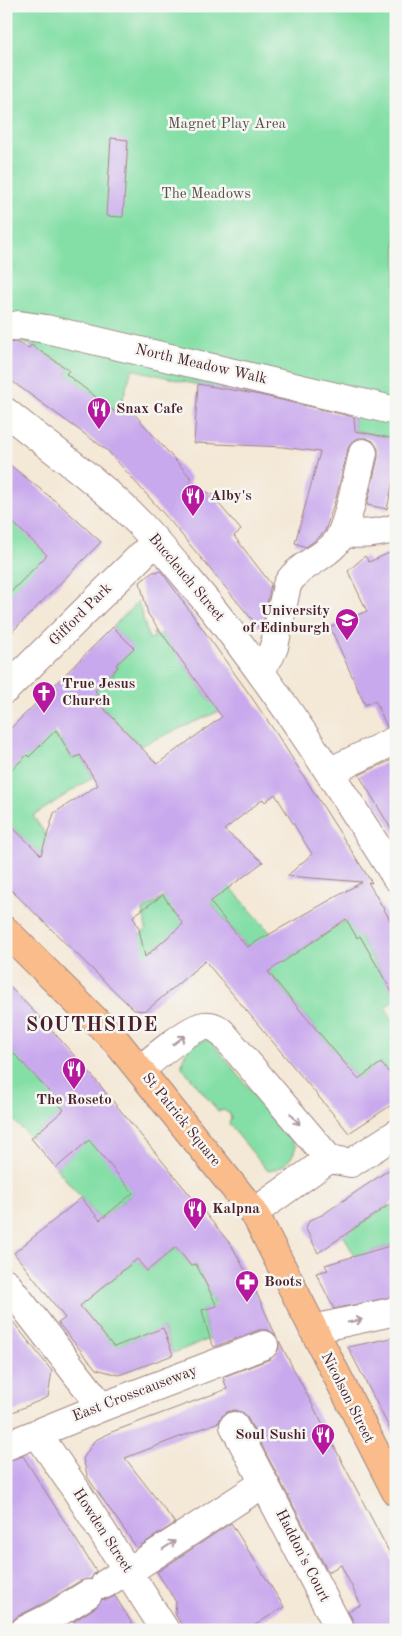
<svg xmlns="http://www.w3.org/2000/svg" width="402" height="1636" viewBox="0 0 402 1636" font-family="'Old Standard TT',serif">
  <rect width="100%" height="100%" fill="#f6f6f2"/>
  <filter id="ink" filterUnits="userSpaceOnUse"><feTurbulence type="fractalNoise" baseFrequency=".02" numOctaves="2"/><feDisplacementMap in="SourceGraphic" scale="10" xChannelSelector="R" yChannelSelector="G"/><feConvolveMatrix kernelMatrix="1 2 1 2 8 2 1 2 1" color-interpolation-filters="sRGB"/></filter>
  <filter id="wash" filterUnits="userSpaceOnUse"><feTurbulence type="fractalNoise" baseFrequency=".0096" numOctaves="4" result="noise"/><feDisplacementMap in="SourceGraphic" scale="20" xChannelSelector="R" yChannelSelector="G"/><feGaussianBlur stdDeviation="1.12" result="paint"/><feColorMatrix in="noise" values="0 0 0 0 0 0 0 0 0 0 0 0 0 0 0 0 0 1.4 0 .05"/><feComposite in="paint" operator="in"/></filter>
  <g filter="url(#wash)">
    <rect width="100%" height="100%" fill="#f4e8d6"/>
    <!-- green -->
    <path fill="#84dfa6" stroke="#677f68" d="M6,6h390v433l-41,-8 -1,-16 -12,-6 -144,-24 -66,-16 -14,45 -52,-40 3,-4 -38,-25 -22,-6 -3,4z
      M6,516l57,32 -57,49z
      M138,601l11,38 5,-1 -1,-6 5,4 4,-3 48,68 14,8 -84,37 -46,-48 4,-4 -6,-5 16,-16 3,2 7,-8 -2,-2 17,-17 -20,-21z
      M51,730l12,12 10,17 7,-4 13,22 -60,39 31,46 -8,8 -50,-49v-54l21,-12 2,1 8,-7z
      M208,862l83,94 56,-36 13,16 36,63 -11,8 11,18v56l-15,-18 -23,16 -148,-177 -51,43 -3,7 -11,10 -16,-16 17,-17 -3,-19 30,-19z
      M210,1040l86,106c-4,15 -13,22 -27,25l-2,-1 -38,-46 2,-6 -2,-5 -6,-3 -5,1 -36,-44c0,-17 12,-26 28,-27z
      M6,1045l62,62 -37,31 -25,-25z
      M92,1137l41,56 -33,27 -44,-52z
      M389,1205l7,10v29l-25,7 -13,12 -16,-31 6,1z
      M176,1247l15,19 5,-2 18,36 1,7 -13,3 8,29 -37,14 -10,-25 -46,18 -5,-1 -32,-39 57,-47 10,12z"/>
    <g id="blocks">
      <!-- building -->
      <path fill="#c9a9ed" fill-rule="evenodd" d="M111,138l17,2 -5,77 -17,-1z
        M15,342l14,6 2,-3 38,25 -3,4 52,40 4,-14 69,78 -1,6 32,15 -3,5 22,26 -7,6 37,48 -9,44 -2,1 -89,-107 -63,-71 -102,-74v-34z
        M198,384l62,11 94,22 1,14 41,8v28l-9,42 -20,-4 11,-48v-8l-5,-8 -7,-3h-8l-7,5 -3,6 -12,49 -11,33 -7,7 -12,9 -11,-4 25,-91 -37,-5 -89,-4z
        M6,462l53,42 42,38 -95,96v-41l41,-42 -41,-39z
        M396,550v175l-9,2 -12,-27 -10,5 -35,-78 37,-16 -19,-40 17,-15 4,6z
        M161,571l89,124 28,41 94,147 -4,-1 28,48v69l-36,-63 -3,2 -11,-19 -78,53 90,107 23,-16 15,18v21l-47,31 -144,-172 -59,50 -12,-1 -128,-125v-64l35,34 13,-42 44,-28 -18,-30 -7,4 -17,-29 -27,27 -2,-2 -21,20v-42l107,-106 21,21 -18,17 2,2 -23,24 3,3 -4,4 63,66 65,-47 -74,-103 -8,-32 13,-10zM275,794l37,60 -25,22 75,6 -115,65 -37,-45 53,-40 -39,-32 39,-31 2,3zM163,895l20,29 -38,33 -6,-28 -6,-13z
        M396,758v79l-37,-62z
        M6,983l44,45 43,49 139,169 20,37 24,53 -3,-3 -6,-3h-8l-45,17 -4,-8 -8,-29 15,-4 -21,-42 -5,2 -15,-19 -29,24 -10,-12 -57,47 34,41 49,-19 10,27 -54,20 -23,-6 -38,-46 7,-5 -51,-65 67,-55 19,22 33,-27 -44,-53 -33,28 -25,-30 33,-28 -19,-23 -39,-42z
        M396,1165v35l-78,53 -12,-24 1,-4 3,-5 12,-5z
        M396,1244v52l-62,13 -18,-36 12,-3 -3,-5z
        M6,1313l46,58 -4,26 -42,18z
        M396,1337v104l-48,-94z
        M279,1341l117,224v65h-41l-1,-7 -6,-12 13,-6 -20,-40 -13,7 -80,-153 -4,-6 -9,-3 -8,2 -6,5 -2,5 -94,36 50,65 -38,25 -49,-70 -5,-19 11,-18 15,-8 118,-44 -4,-12 47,-18 6,-5 3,-6z
        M23,1456l73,115 -5,8 -11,2 -38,23 -24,12 -12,10v-165z
        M231,1523l53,84 -37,23 -63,-1 -9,-15 1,-12 -19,-30z
        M115,1596l21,34h-57l-5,-9 22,-14 6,-8 4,1z"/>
    </g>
  </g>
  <g filter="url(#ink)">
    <use href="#blocks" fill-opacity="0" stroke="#9f8480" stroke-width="1"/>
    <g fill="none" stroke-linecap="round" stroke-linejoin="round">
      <!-- minor casing -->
      <g stroke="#9f8480" stroke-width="30">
        <path id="minor" d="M6,328l13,-3 27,4 350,82
          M6,412c45,37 94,70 134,112 24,25 45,52 67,78 70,87 130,181 189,275
          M342,533c19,2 36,1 54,-5
          M258,669l12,-13 4,-9 13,-62c10,-19 33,-25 47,-40 13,-12 24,-72 29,-92
          M6,689l150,-148
          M329,772l67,-32
          M140,1070c13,-11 49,-42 64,-44 8,-1 15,3 20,9l105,124 -76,54
          M329,1159l22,4 45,-29
          M6,1283l96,124
          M313,1329l83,-18
          M234,1426l30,57
          M37,1433l39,57 89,140
          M6,1446l96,-39 162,-62
          M128,1572l136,-89 76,147
          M105,1584l22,-14
          M25,1630l28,-14 35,-22"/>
      </g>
      <!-- major casing -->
      <g stroke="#9f8480" stroke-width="30">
        <path id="major" d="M6,931l110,110 133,165 9,14 138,272"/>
      </g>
      <!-- minor -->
      <use href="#minor" stroke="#fff" stroke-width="28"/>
      <!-- major -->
      <use href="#major" stroke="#f9bc8a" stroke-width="28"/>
    </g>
    <!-- one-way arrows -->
    <defs><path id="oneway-shaft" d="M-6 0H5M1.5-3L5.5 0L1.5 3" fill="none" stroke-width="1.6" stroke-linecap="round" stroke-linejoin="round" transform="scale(1.25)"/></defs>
    <g stroke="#ae9aa0">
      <use href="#oneway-shaft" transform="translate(179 1040) rotate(-37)"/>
      <use href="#oneway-shaft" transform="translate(295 1119) rotate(50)"/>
      <use href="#oneway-shaft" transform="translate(355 1321) rotate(-12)"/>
      <use href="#oneway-shaft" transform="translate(169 1545) rotate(-33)"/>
    </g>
  </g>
  <!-- icons -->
  <defs>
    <g id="restaurant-pin" transform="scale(1.25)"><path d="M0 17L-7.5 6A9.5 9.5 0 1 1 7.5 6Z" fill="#b5179e" stroke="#f6f6f2"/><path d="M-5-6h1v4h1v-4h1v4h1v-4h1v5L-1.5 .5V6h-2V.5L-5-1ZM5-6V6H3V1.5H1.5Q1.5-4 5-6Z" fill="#fff"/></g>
    <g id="university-pin" transform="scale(1.25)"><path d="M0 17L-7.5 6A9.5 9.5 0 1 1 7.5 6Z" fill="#b5179e" stroke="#f6f6f2"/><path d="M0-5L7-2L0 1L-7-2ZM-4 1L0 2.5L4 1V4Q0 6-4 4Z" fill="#fff"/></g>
    <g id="church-pin" transform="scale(1.25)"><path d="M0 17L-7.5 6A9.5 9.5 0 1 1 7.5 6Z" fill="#b5179e" stroke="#f6f6f2"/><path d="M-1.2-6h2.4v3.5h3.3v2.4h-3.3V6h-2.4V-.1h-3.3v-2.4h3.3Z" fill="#fff"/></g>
    <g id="pharmacy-pin" transform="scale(1.25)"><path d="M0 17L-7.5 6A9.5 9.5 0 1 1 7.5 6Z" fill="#b5179e" stroke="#f6f6f2"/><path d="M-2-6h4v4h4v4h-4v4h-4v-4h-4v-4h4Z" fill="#fff"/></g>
  </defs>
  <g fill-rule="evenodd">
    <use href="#restaurant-pin" x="99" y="409"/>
    <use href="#restaurant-pin" x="193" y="496"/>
    <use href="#university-pin" x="347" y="620"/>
    <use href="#church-pin" x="44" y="693"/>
    <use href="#restaurant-pin" x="74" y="1069"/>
    <use href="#restaurant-pin" x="195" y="1209"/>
    <use href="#pharmacy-pin" x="247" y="1282"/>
    <use href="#restaurant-pin" x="323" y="1435"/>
  </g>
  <g text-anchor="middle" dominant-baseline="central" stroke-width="5" stroke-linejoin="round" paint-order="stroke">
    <!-- park labels -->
    <g font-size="15" fill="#584f4a" stroke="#f6f6f2">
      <text x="227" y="124">Magnet Play Area</text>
      <text x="206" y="194">The Meadows</text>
    </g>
    <!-- street labels -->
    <g font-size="15" fill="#4a1f2b" stroke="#f6f6f2">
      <text transform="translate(201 365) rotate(13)">North Meadow Walk</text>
      <text transform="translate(186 578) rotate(50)">Buccleuch Street</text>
      <text transform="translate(81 615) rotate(-45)">Gifford Park</text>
      <text transform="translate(181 1120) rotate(51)">St Patrick Square</text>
      <text transform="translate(135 1394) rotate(-21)">East Crosscauseway</text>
      <text transform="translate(347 1398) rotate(63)">Nicolson Street</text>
      <text transform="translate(102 1531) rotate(57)">Howden Street</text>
      <text transform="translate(302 1556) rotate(63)">Haddon's Court</text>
    </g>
    <!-- poi labels -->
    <g font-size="15" font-weight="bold" fill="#4a1f2b" stroke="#f6f6f2" text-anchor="start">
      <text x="116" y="409">Snax Cafe</text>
      <text x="210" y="496">Alby's</text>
      <text x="330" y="611" text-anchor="end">University<tspan x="330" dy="17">of Edinburgh</tspan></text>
      <text x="62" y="684">True Jesus<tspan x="62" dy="17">Church</tspan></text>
      <text x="74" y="1100" text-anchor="middle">The Roseto</text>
      <text x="212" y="1209">Kalpna</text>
      <text x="264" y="1282">Boots</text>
      <text x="306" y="1435" text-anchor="end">Soul Sushi</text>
    </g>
    <!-- district labels -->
    <g font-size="20" font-weight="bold" letter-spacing="1" fill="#4a1f2b" stroke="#f6f6f2">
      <text x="92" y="1026">SOUTHSIDE</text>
    </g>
  </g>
  <!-- margin -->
  <rect width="402" height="1636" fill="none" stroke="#f6f6f2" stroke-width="25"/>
</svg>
